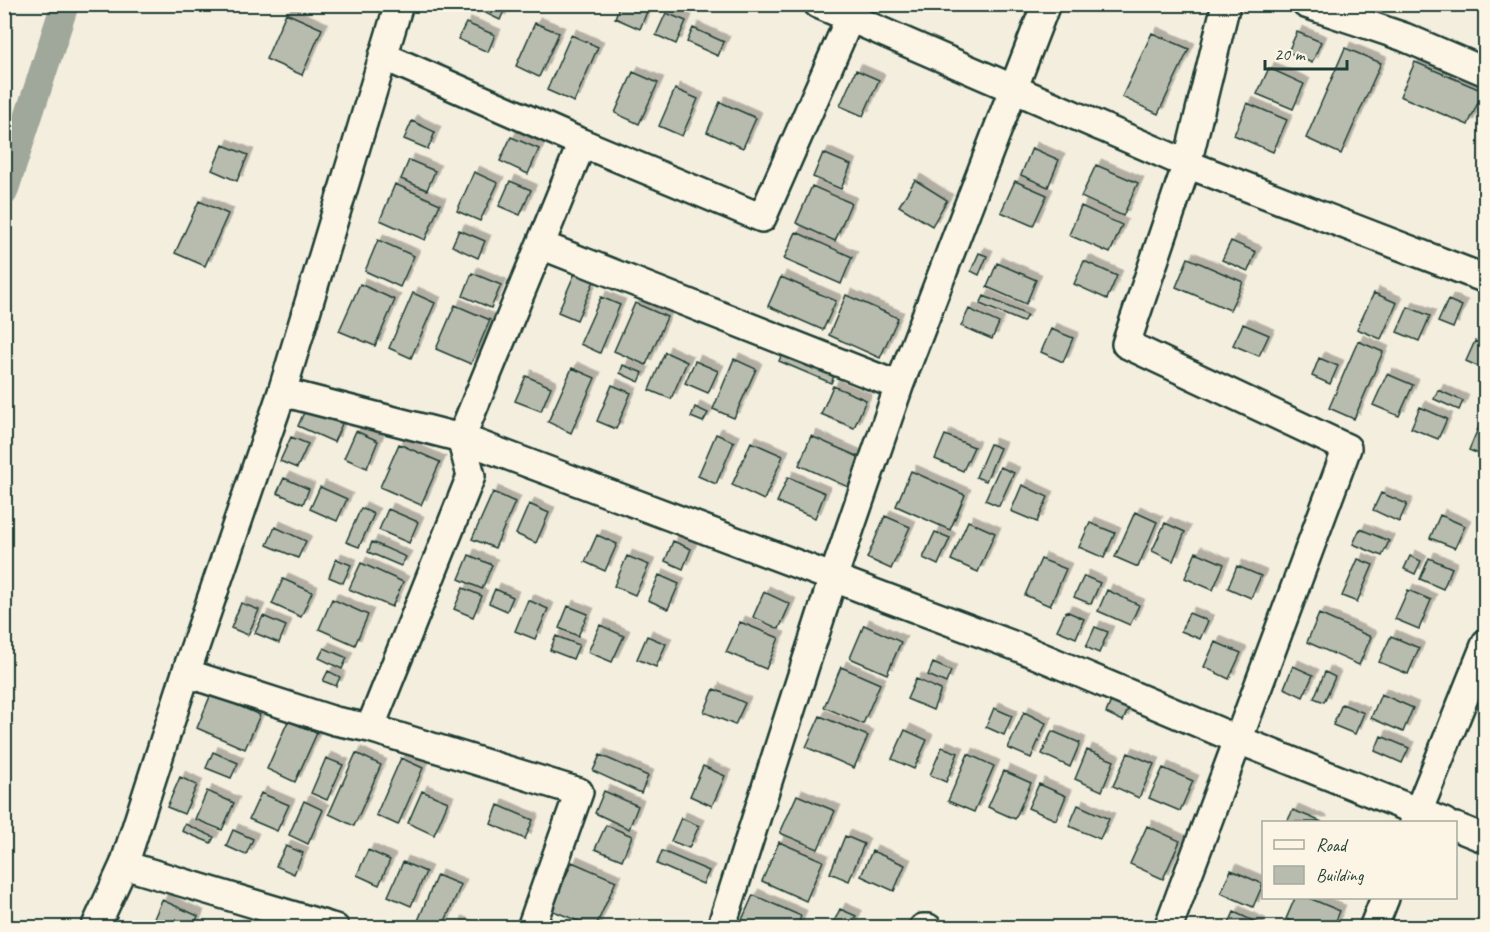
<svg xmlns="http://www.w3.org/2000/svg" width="1490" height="932" viewBox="0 0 1490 932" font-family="Caveat,sans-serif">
  <defs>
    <filter id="shadow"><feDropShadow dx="5.5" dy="-5.5" stdDeviation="0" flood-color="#0004"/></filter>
  </defs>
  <rect width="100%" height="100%" fill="#f3eede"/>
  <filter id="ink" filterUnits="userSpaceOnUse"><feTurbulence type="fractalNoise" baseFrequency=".0167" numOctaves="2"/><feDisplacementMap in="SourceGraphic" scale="12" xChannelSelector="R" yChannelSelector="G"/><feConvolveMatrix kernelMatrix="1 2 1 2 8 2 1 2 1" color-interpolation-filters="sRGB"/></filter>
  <g filter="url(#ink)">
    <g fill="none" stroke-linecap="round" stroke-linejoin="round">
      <!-- canal -->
      <path stroke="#a0a89b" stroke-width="28" d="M4,192l61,-188"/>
    </g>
    <!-- building -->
    <path fill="#b8bcae" stroke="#1f3d34" stroke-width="1.5" filter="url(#shadow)" d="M467,4h40l-7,16z
      M620,4h30l-10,25 -25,-11z
      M286,13l36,16 -20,46 -36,-16z
      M666,13l20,8 -10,23 -20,-9z
      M466,23l29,12 -7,17 -30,-13z
      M535,23l24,10 -20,44 -23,-11z
      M693,28l31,14 -6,14 -31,-14z
      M1297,32l24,10 -9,21 -24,-11z
      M1152,33l37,16 -31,65 -36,-17z
      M571,35l27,12 -24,55 -27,-12z
      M1345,48l36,15 -40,91 -35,-16z
      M1415,62l68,29 -15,34 -68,-29z
      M1269,68l35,16 -11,25 -36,-15z
      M856,70l23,10 -16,36 -23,-10z
      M633,72l25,11 -19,41 -24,-11z
      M675,89l23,10 -16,37 -23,-10z
      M720,102l36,16 -13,30 -36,-16z
      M1247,103l40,17 -14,32 -39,-17z
      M412,121l23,11 -7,17 -24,-10z
      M511,137l28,12 -11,25 -28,-13z
      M223,145l25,10 -11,26 -25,-11z
      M1032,148l27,12 -11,27 -27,-12z
      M823,153l28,12 -10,24 -28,-12z
      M409,160l26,11 -8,19 -26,-11z
      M1096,165l42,18 -15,33 -42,-19z
      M474,172l24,11 -18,38 -23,-10z
      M915,180l32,20 -15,26 -33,-20z
      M510,181l21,9 -11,25 -21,-9z
      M1015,181l32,14 -14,31 -32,-14z
      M395,184l45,20 -15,36 -45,-20z
      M812,186l39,17 -16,38 -39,-18z
      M199,201l29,13 -23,52 -30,-13z
      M1081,206l41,19 -12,28 -41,-18z
      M459,230l26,11 -7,17 -26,-12z
      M796,232l56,25 -11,27 -57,-25z
      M378,240l36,16 -14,31 -35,-16z
      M1231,241l25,11 -8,19 -26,-11z
      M979,253l8,3 -8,19 -8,-4z
      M1188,258l55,24 -13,28 -54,-23z
      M1084,261l33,15 -10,23 -33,-15z
      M997,263l39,17 -10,24 -39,-17z
      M472,273l29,12 -10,23 -28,-12z
      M575,273l19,8 -17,39 -19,-8z
      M781,277l55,24 -13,29 -55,-24z
      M360,284l35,16 -20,46 -36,-15z
      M413,293l22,10 -24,55 -22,-10z
      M1374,293l23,10 -16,36 -24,-10z
      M846,295l52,23 -18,40 -51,-23z
      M984,296l43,19 -4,7 -43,-18z
      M601,297l19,8 -20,48 -20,-9z
      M1448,300l14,6 -9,22 -15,-6z
      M635,303l32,14 -21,48 -32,-14z
      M455,305l35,15 -19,44 -35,-15z
      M1408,307l22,9 -11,25 -22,-9z
      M969,309l30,14 -7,16 -31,-13z
      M1243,324l26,11 -10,21 -26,-11z
      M1051,329l22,9 -10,24 -22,-10z
      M1358,341l25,11 -29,67 -25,-11z
      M1475,341l11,5v24l-20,-9z
      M786,344l52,23 -7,16 -52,-22z
      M665,352l22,10 -16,37 -22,-9z
      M1319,358l19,8 -8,18 -18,-8z
      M734,359l22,10 -22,49 -21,-9z
      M695,361l23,10 -10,22 -23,-10z
      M623,365l20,8 -4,9 -19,-9z
      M572,368l23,10 -24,55 -23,-11z
      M1387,374l26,11 -14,31 -26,-11z
      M526,376l25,11 -10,24 -26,-10z
      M612,385l19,8 -15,36 -19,-8z
      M833,386l33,14 -12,28 -33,-14z
      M1438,390l25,11 -4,9 -25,-11z
      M309,401l36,16 -11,25 -36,-16z
      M695,407l13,6 -5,9 -12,-5z
      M1420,407l27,12 -9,20 -27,-11z
      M1480,424l6,3v30l-17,-7z
      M356,431l22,10 -11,27 -23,-10z
      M716,434l18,8 -18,42 -18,-8z
      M945,435l29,12 -11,24 -28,-12z
      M811,436l50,22 -13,29 -49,-22z
      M291,437l17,7 -11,24 -17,-7z
      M751,442l32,14 -19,44 -32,-15z
      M399,444l41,18 -19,43 -41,-18z
      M990,444l10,4 -14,33 -10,-4z
      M1000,467l14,6 -15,33 -14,-6z
      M911,471l54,24 -15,35 -54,-24z
      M788,477l37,16 -10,25 -38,-16z
      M284,478l25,11 -6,15 -26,-11z
      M1022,485l26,12 -11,25 -26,-11z
      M320,487l27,12 -10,22 -27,-12z
      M493,492l22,10 -20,46 -23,-9z
      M1381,493l26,11 -8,18 -26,-12z
      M529,504l20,9 -13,30 -20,-9z
      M361,508l13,6 -15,33 -13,-5z
      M388,509l30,13 -9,21 -30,-13z
      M1135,512l22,10 -19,45 -23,-10z
      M1440,515l25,11 -10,22 -25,-10z
      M885,516l25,11 -19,42 -24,-11z
      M968,521l27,12 -17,39 -27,-12z
      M1090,523l25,10 -11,25 -25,-11z
      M1165,523l20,9 -12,29 -21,-10z
      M275,527l31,14 -8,17 -31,-13z
      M1360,529l29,12 -7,15 -29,-12z
      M935,532l15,6 -12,27 -15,-7z
      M597,535l20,9 -12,27 -20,-9z
      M673,541l18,8 -8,20 -18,-8z
      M372,542l34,15 -5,9 -33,-14z
      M1196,552l28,12 -11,26 -28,-12z
      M469,555l23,10 -10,24 -23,-10z
      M627,556l22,9 -14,30 -21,-9z
      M1410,556l11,5 -6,13 -11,-5z
      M1429,558l23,10 -9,21 -23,-10z
      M336,559l15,6 -8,18 -14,-6z
      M1041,559l25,10 -16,37 -25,-11z
      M1358,559l15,6 -16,37 -15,-6z
      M361,563l42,19 -11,25 -43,-18z
      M1237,566l24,10 -10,22 -23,-10z
      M659,575l20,9 -11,25 -20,-9z
      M1084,576l16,7 -9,21 -17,-7z
      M283,579l29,13 -11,25 -29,-13z
      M463,588l19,8 -9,21 -19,-8z
      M495,589l18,8 -6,14 -18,-8z
      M1107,590l32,15 -9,20 -32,-14z
      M1408,590l23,10 -12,29 -24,-10z
      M764,592l26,12 -11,25 -26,-12z
      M332,599l36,16 -13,30 -36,-16z
      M528,600l20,9 -13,30 -20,-8z
      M241,603l18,7 -11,25 -17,-7z
      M568,606l20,8 -10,22 -19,-8z
      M1066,611l18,8 -8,19 -19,-8z
      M1189,613l19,8 -8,18 -19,-8z
      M1319,614l52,23 -12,28 -52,-23z
      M263,616l23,10 -7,17 -24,-10z
      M740,622l39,16 -13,31 -40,-17z
      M600,625l24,11 -12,26 -24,-10z
      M864,625l37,17 -14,32 -37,-16z
      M1095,627l13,5 -9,21 -13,-6z
      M556,636l23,9 -6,14 -23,-9z
      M647,636l19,8 -10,23 -19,-8z
      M1391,636l28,12 -11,26 -29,-12z
      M1215,642l26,11 -12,26 -25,-12z
      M324,648l23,10 -5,11 -23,-11z
      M933,663l18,8 -5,12 -18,-8z
      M1293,666l20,9 -10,22 -19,-9z
      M841,667l39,17 -17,40 -39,-17z
      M328,671l12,6 -4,9 -13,-5z
      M1325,672l10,5 -11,25 -10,-4z
      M916,679l25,11 -8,20 -26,-11z
      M714,689l31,14 -10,22 -31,-13z
      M211,694l49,21 -15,34 -48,-21z
      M1381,694l32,14 -10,24 -32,-14z
      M1111,701l17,8 -5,12 -17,-8z
      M1342,704l22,9 -9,21 -22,-9z
      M994,708l18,8 -8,19 -18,-8z
      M1024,712l22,11 -15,35 -23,-10z
      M820,716l48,20 -14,32 -48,-21z
      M288,721l29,12 -22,49 -28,-13z
      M905,730l22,10 -13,29 -22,-10z
      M1052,731l28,12 -10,24 -28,-13z
      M1381,736l28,12 -7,15 -27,-12z
      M942,747l16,6 -12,29 -16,-7z
      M1087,750l27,11 -12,30 -27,-12z
      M213,752l25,11 -7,15 -25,-10z
      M356,753l25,12 -27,61 -25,-12z
      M1128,753l26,11 -15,34 -26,-12z
      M968,754l26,12 -20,46 -26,-11z
      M600,755l48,21 -7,17 -48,-22z
      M326,758l17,7 -16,35 -16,-7z
      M401,758l22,10 -25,57 -22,-10z
      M703,766l22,10 -13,30 -22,-10z
      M1163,768l30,13 -13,30 -31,-13z
      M1004,771l27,12 -16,36 -27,-12z
      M180,777l17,8 -13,29 -17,-7z
      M1039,784l27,12 -10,24 -28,-12z
      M207,791l27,12 -12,27 -27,-11z
      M422,791l26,11 -14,33 -26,-12z
      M604,791l34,15 -9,23 -34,-16z
      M261,793l28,12 -12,26 -28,-12z
      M797,795l38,16 -17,38 -38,-16z
      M304,801l19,9 -15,34 -19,-9z
      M498,805l35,15 -8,19 -34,-15z
      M1078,805l31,14 -9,20 -31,-13z
      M1293,810l29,12h-35z
      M681,818l18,8 -10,22 -18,-7z
      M185,824l29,13 -3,6 -29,-12z
      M606,825l26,11 -10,24 -27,-11z
      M1147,826l33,15 -17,38 -33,-15z
      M233,830l20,9 -7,16 -20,-9z
      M845,836l19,8 -15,37 -19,-8z
      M779,842l44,19 -17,40 -44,-20z
      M286,846l17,7 -9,21 -18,-8z
      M368,850l22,10 -11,25 -22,-10z
      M662,851l47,20 -6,13 -46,-20z
      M872,851l33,14 -11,26 -33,-15z
      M403,862l23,10 -15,34 -23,-10z
      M572,862l44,19 -21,47 -44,-18z
      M1231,870l32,14 -10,23 -32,-14z
      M437,875l24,10 -19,43h-27z
      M753,895l48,21 -4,12h-38l-17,-8z
      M1295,898h14l31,13 -7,17h-28l-19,-9z
      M162,900l36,16 -5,12h-43z
      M840,909l16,7 -5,12h-20z
      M1234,912l26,12 -2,4h-31z
      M457,922l14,6h-16z"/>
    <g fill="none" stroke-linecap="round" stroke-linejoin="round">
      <!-- street casing -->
      <g stroke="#1f3d34" stroke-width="32">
        <path id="street" d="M818,4l369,160 299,115
          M1306,4l98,33 82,35
          M582,143l180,75 94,-214
          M541,245l358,141
          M282,392l179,46 557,209 221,93 205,82
          M186,673l149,48 35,7 209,64 -48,136
          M370,728l101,-252 -10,-38 121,-295 -199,-87
          M1414,822l72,-179
          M1456,827l30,12
          M124,865l211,63
          M95,928l29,-63 62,-192 96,-281 117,-388
          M721,928l112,-350 66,-192 147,-382
          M923,928h5
          M1168,928l179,-480 -221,-104 61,-180 39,-160
          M1373,928l12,-30"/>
      </g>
      <!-- street -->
      <use href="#street" stroke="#fcf5e5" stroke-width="27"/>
    </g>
  </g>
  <!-- margin -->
  <rect width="1490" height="932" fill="none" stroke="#fcf5e5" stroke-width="24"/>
  <rect x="12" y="12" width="1466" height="908" fill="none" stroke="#1f3d34" stroke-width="2" filter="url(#ink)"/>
  <!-- legend -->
  <rect x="1262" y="821" width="195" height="78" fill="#fcf5e5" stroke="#a4ab9e" stroke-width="1.5"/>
  <rect x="1274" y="840" width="30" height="9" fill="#fcf5e5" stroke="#a4ab9e" stroke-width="1.5"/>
  <text x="1316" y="851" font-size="18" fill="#1f3d34">Road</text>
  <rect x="1274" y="866" width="30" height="18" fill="#b8bcae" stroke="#a4ab9e" stroke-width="1.5"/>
  <text x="1316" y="881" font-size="18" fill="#1f3d34">Building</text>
  <!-- scale -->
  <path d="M1265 60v9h82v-9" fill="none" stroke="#1f3d34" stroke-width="3"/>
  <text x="1274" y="60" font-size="18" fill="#1f3d34" stroke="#fcf5e5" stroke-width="4.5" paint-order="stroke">20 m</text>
</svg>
